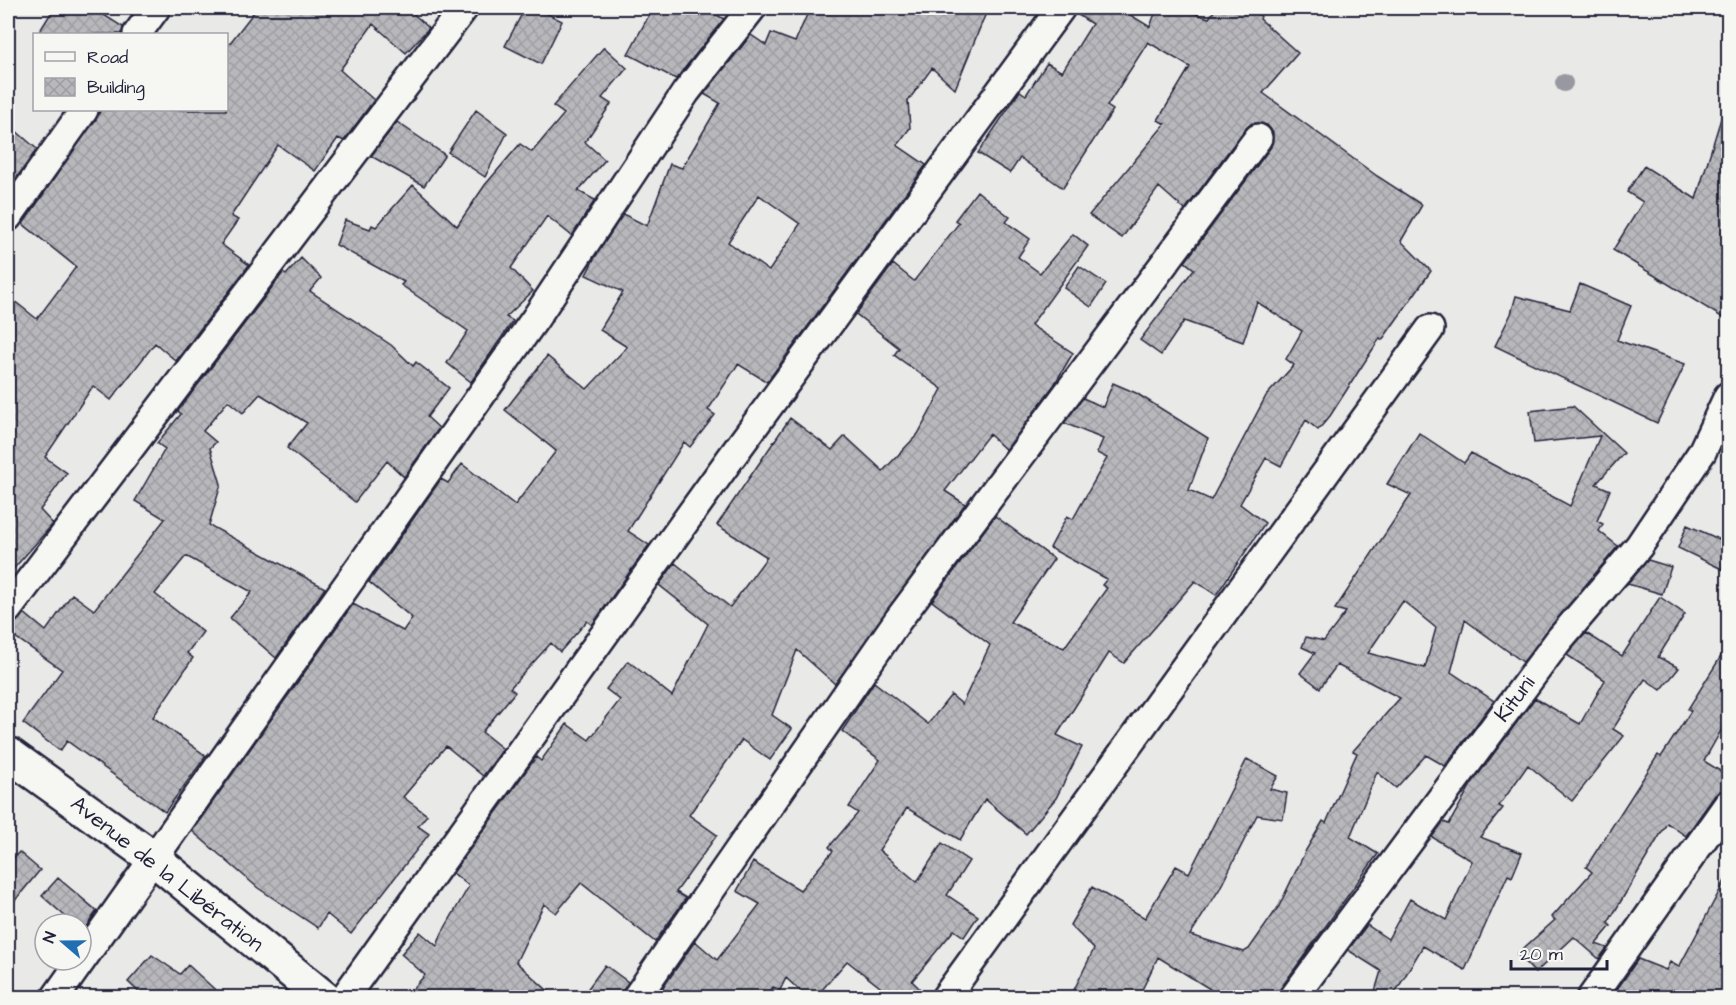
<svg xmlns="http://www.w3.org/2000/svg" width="1736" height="1005" viewBox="0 0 1736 1005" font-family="'Architects Daughter',sans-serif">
  <defs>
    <pattern id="building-cross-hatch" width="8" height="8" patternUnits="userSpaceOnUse" patternTransform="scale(1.5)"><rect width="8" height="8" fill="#b8b8bc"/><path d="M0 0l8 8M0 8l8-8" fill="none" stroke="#9e9ea2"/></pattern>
  </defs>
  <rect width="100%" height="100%" fill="#e9e9e7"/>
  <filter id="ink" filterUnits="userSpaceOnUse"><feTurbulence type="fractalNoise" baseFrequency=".0167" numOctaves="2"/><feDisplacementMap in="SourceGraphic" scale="12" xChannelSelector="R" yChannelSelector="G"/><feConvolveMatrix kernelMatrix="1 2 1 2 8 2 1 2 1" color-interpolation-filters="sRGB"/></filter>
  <g filter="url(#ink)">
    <!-- building -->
    <path fill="url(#building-cross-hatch)" stroke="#22223b" stroke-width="1.5" fill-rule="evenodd" d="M54,8h39l30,19 -1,7h-84z
      M257,8h150l22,20 -23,25 -33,-29 -33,46 34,30 -30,41 -6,-3 -23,33 -37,-26 -47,71 7,4 -17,24 28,21 -73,96 -21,-18 -44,57 -18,-14 -48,71 22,16 -27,37 13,14 -45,51v-279l29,23 39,-52 -53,-43 78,-114h125v-62z
      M525,8h11l26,13 -21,43 -36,-18z
      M653,8h52l19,11 -48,60 -48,-25z
      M810,8h178l-33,81 -23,-21 -24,33 2,27 -13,17 29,20 -159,217 -29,-18 -30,46 7,5 -25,32 -6,-5 -56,89 21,14 -57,80 -5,-4 -27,31 -9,-9 -41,45 5,4 -33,40 21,17 -20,27 -37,-30 -43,51 24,18 -9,11 11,8 -78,100 -24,-20 -9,14 -60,-40 -66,-57 161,-227 50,27 9,-13 -43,-36 72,-103 7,4 14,-19 53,41 41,-54 -51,-41 42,-54 40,33 40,-42 -27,-17 23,-38 -37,-17 8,-16 29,-45 24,12 23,-62 12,4 38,-65 -16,-9 47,-59 15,10 5,-12 24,9zM759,195l41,29 -31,47 -41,-29z
      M1076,8h43l31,19 7,-19h21l31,10 7,-10h31l14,8 -1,3 38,34 -35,40 114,83 45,29 -21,36 30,30 -49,69 -2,-2 -50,78 -12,14 -12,-10 -25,46 -15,-8 -26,46 25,19 -49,72 -21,-14 -71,82 -15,-10 -52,82 25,12 -26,51 -30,36 -41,-35 -25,41 -53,-32 -28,42 38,32 25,-39 27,18 -22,34 31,21 -14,21 -10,-7 -42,51 17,17h-35l-47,-37 -32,37h-7l-22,-20 -6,12 -7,-3 -7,11h-110l39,-57 22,19 43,-56 -23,-13 16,-29 47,28 33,-39 -4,-4 29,-34 -9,-6 31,-47 -38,-29 32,-49 54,42 23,-29 11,9 28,-59 -58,-44 63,-85 59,43 -44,63 54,26 43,-60 -5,-3 5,-6 -57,-31 17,-32 6,3 34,-61 -10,-5 6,-14 -39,-16 19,-25 20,9 10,-24 23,10 72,45 -19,52 22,10 55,-104 28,-31 -8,-6 16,-28 -45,-29 -14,40 -59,-21 -23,34 -21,-15 54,-71 -9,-7 86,-115 2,-15 -6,-7 -15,-2 -7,6 -60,81 -26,-23 -37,51 -33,-23 76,-91 -7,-4 32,-53 -42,-25 -41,64 6,4 -50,78 -43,-30 -10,15 -32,-20 42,-62 6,4 21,-32 15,9 30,-48 -17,-11z
      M604,47l23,21 -25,30 9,6 -26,38 20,18 -27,31 17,9 -23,36 -25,-20 -36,52 22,23 -27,26 7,4 -42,61 -24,-19 21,-32 -67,-46 3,-3 -68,-37 9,-25 25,9 2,-4 4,2 37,-42 44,41 28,-41 35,-41 12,8 32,-38 -11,-8z
      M476,110l31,23 -22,44 -37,-25z
      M1722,115l6,1v205l-115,-71 30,-48 -16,-10 17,-26 52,33z
      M397,122l48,33 -21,31 -53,-30z
      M8,124l29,25 -29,41z
      M977,191l33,26 -4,5 24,17 -12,18 22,16 33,-39 15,12 -57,79 42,28 -19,32 -48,65 -17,-16 -44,57 20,13 -130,180 -38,-34 -25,65 20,14 -22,31 -28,-20 -53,75 28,20 -41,57 10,6 -31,44 -74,-59 -25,30 -12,-9 -28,58 40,36h-151l20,-23 -24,-21 19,-22 17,14 5,-13 27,-47 -16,-13 83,-116 5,4 26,-37 22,16 31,-40 -14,-11 22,-28 44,35 36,-72 -49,-39 16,-22 55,44 37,-50 -50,-32 73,-107 42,32 13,-14 38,35 35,-37 24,-45 -48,-34 5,-7 -43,-34 37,-50 21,17 45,-58 -4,-3z
      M301,258l20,20 -11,13 81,54 22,21 3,-4 33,26 -22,29 12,11 -35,49 -17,-16 -32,41 -68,-54 20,-25 -47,-29 -17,19 -15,-12 -25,30 13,11 -6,6 11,36 -12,41 116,63 -49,70 -46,-40 22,-26 -66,-36 -31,38 48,38 -16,21 6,5 -40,59 53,39 -41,56 -98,-71 -7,10 -37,-28 39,-53 -54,-38v-3l16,-16 22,18 26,-37 22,16 71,-91 -30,-18 30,-52 -8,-6 24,-29 -3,-3 105,-138 3,2z
      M1079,266l27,18 -15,23 -27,-19z
      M1580,284l51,22 -14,34 68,24 -28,59 -162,-77 16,-32 5,-18 54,14z
      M1573,406l51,47 -28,31 14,6 -13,31 6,3 -4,7 19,15 -95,116 -58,-42 -14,52 43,29 -49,65 -19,-11 -30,33 -19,-16 -27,65 28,17 -98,135 -3,9h-74l7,-9 -52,-32 -20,41h-68l24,-49 -24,-24 22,-38 53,31 31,-52 13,7 58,-114 31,17 -8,13 17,4 -4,26 -26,-4 -38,75 -29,45 54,17 5,-3 30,-43 27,-56 17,-29 3,2 31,-70 -4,-2 47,-53 -63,-33 -17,23 -20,-15 15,-20 -13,-6 4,-10 18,4 22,-29 -11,-3 76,-114 -24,-11 32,-51 45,30 7,-10 99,53 30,-70 -66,7 -4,-32zM1403,601l33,27 -11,40 -57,-15z
      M1687,525l41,18v29l-50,-24z
      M1648,560l23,7 -9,27 -34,-10z
      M1660,597l25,17 -27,43 21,11 -18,22 -16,-11 -32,50 11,7 -52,65 -44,-36 -29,41 4,2 -23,29 42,16 -10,24 -4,-2 -43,95 -42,-24 -31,52h-19l8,-27 -33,-21 19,-25 21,14 22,-40 36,21 26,-59 -40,-24 11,-15 6,2 23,-41 63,-85 45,26 25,-44 -38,-25 19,-22 36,23z
      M1728,645v73l-24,43 24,15v12l-13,7 -29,41 -19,-13 -59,100 3,3 -15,18 11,4 -8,11 -25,-22 -39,36 -18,-19 38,-34 -3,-3 40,-45 -6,-5 72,-112 3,2 30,-46 -3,-2z
      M19,852l21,18 -32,39v-45z
      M1728,875v123h-117l27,-39 28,11 4,-8 9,5z
      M58,878l39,33 -14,20 -2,-7h-7l-32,-28z
      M152,955l28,19 8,-9 36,33h-79l-17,-16z
      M605,965l23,17 -8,16h-39z"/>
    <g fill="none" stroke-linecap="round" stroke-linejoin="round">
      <!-- minor casing -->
      <g stroke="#22223b" stroke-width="32">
        <path id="minor" d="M137,34l19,-26
          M8,217l76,-107
          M8,609l456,-601
          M55,998l480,-679 151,-227 66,-84
          M344,998l386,-539 331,-451
          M636,998l262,-378 360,-482
          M945,998l485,-669
          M1293,998l265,-357 81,-95 63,-94 26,-56
          M1591,998l137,-194"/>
      </g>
      <!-- trunk casing -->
      <g stroke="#22223b" stroke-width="38">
        <path id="trunk" d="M8,754l145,104 171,140"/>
      </g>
      <!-- minor -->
      <use href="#minor" stroke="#f6f6f2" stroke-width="27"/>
      <!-- trunk -->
      <use href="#trunk" stroke="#f6f6f2" stroke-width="33"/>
    </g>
    <!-- trees -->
    <circle fill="#9898a1" cx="1564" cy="83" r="9"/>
  </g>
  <g text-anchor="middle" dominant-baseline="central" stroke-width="4.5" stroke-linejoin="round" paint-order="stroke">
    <!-- street labels -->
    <g font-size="22" fill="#22223b" stroke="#f6f6f2">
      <text transform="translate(1515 699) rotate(-53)">Kituni</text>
      <text transform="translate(167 874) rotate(38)">Avenue de la Libération</text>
    </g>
  </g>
  <!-- margin -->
  <rect width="1736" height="1005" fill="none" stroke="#f6f6f2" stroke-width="30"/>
  <rect x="15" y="15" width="1706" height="975" fill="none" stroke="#22223b" stroke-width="2" filter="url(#ink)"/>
  <!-- legend -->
  <rect x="33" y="33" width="195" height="78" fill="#f6f6f2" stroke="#a1a1a9" stroke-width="1.5"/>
  <rect x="45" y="52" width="30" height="9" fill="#f6f6f2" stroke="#a1a1a9" stroke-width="1.5"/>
  <text x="87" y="63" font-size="18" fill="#22223b">Road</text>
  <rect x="45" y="78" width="30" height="18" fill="url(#building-cross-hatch)" stroke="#a1a1a9" stroke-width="1.5"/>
  <text x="87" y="93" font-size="18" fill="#22223b">Building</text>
  <!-- north arrow -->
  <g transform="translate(63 942) rotate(290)"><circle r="28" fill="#f6f6f2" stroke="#a1a1a9" stroke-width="1.5"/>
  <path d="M0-4.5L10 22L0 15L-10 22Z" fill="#1f6fb2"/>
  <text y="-9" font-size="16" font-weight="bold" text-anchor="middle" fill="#22223b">N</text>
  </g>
  <!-- scale -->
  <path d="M1511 960v9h96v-9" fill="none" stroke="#22223b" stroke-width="3"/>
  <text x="1520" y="960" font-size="18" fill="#22223b" stroke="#f6f6f2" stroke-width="4.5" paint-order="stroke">20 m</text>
</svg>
